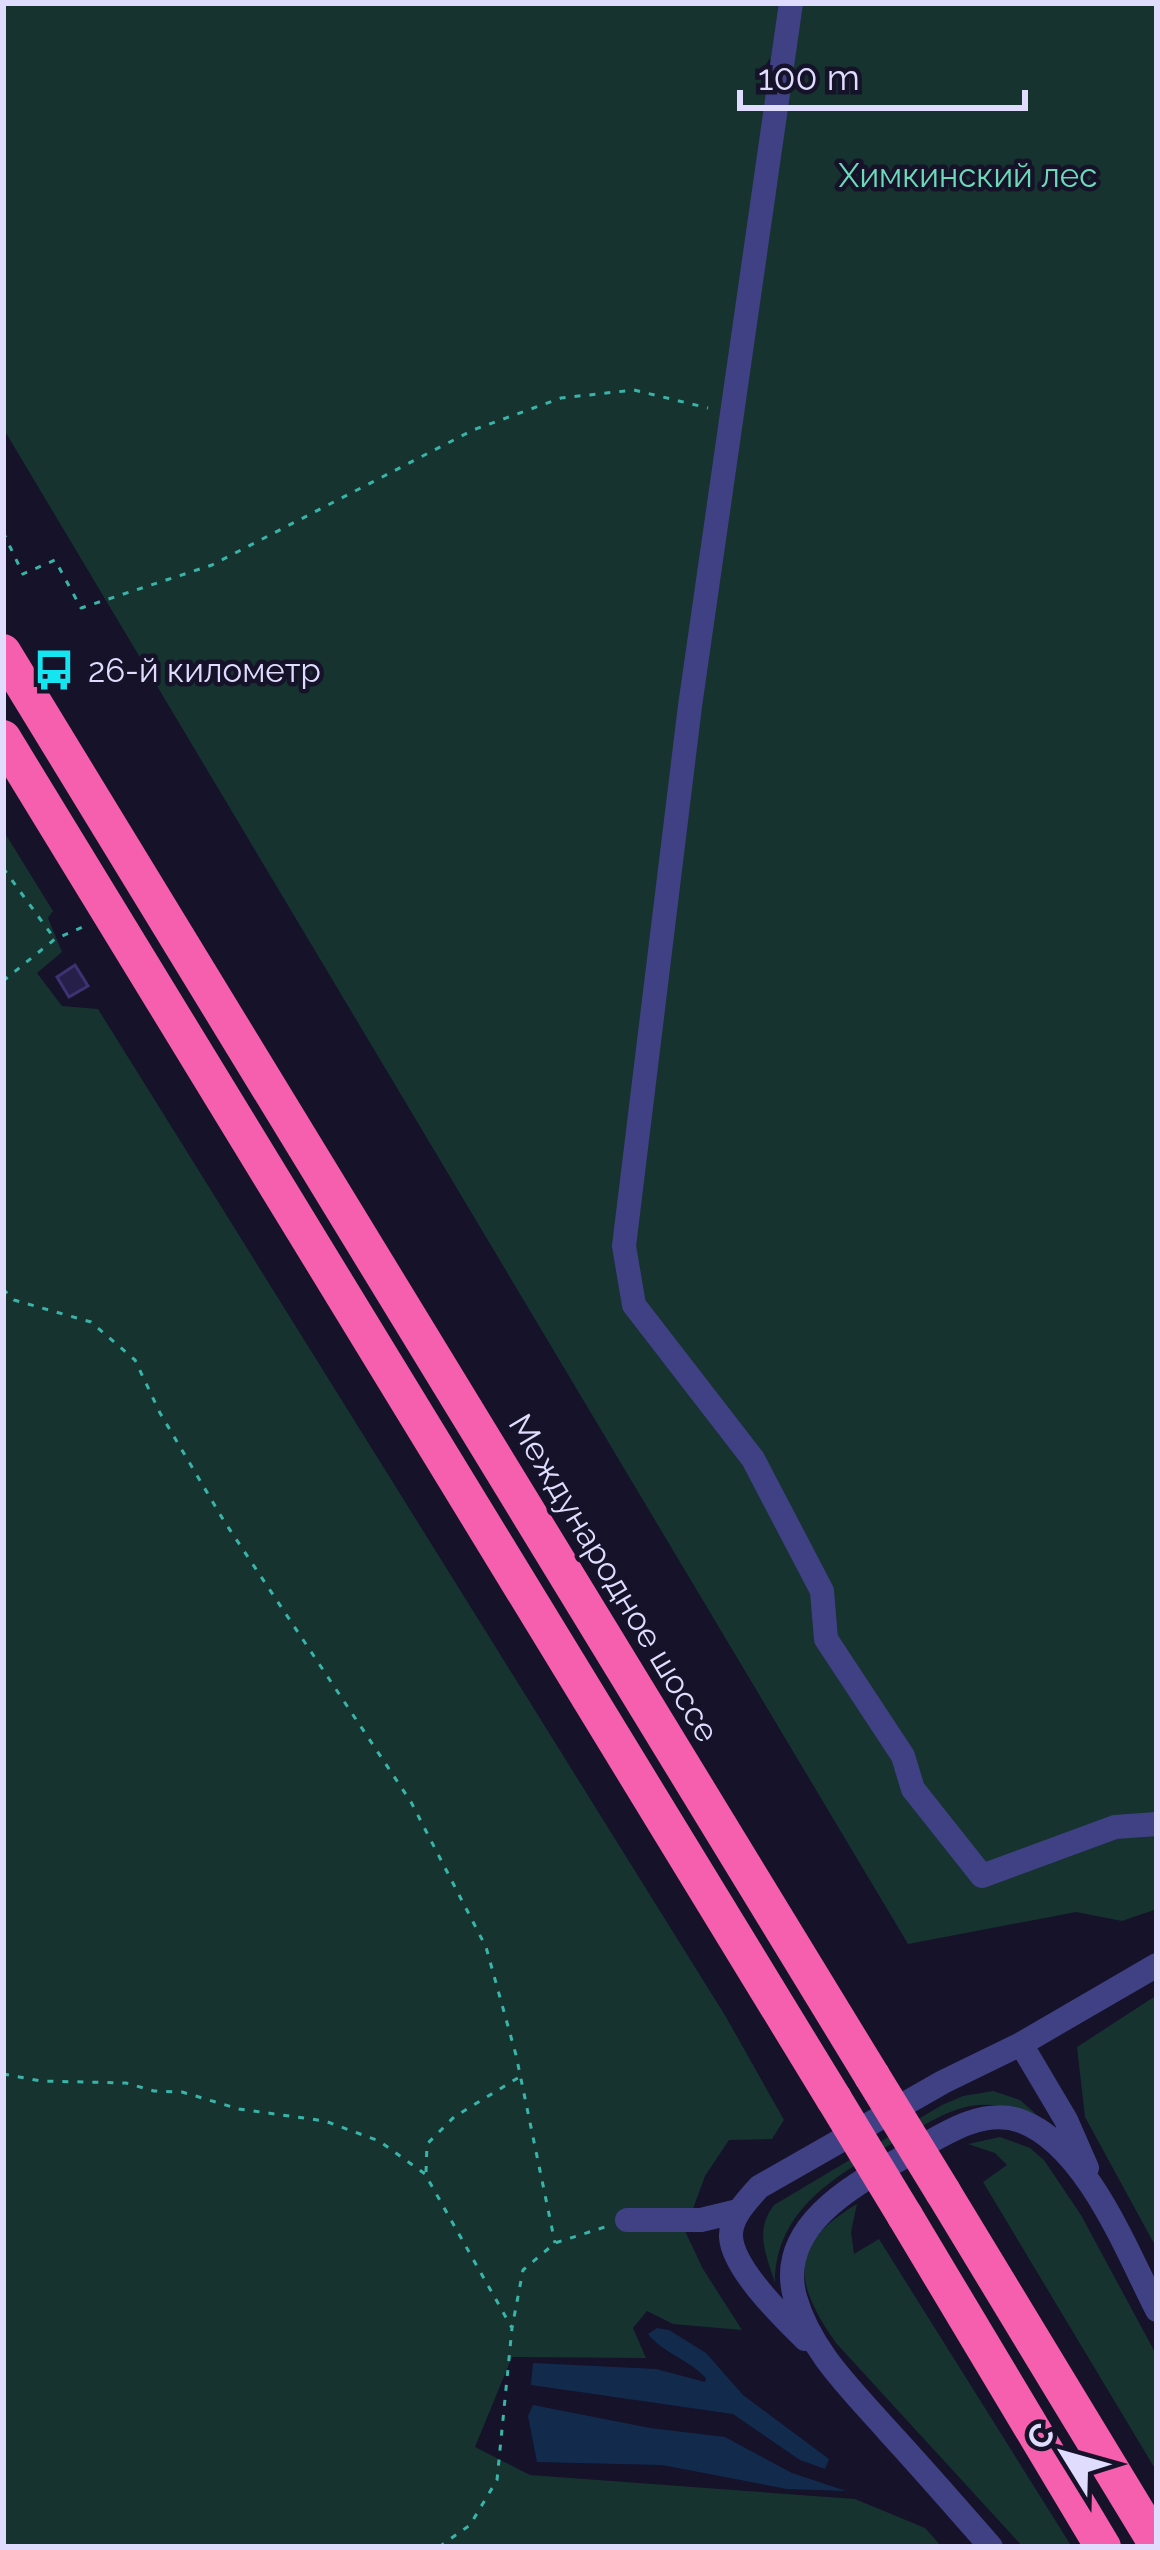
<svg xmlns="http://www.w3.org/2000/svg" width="1160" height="2550" viewBox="0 0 1160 2550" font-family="Raleway,sans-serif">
  <rect width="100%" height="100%" fill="#151229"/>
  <!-- green -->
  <path fill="#163330" d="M3,3h1154v1906l-35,12 -46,-9 -168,32 -905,-1516z
    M3,830l50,81 -5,7 14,34 -25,21 25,33 36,3 628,1008 58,103 -12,19 -43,1 -24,36 -20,55 18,38 39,61 -69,-6 -26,-13 -14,17 13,30 -134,-1 -37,90 55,28 325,24 70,29 17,19h-939z
    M1157,1995v254l-72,-132 -8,-70z
    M993,2091l27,9 16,14c-22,-6 -43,-12 -65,-8 -28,5 -51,22 -76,36 -57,32 -120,67 -120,141 -9,-29 -21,-52 -1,-78l168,-100 21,-9z
    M1000,2137l30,11 14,12 37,55 76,141v116l-174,-290 24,-17 -12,-12 -27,-9z
    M857,2204l-6,28 3,22 25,-15 193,308h-49l-187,-204c-42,-60 -49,-98 21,-139z"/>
  <!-- water -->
  <path fill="#122b4d" d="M657,2328l12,2 37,23 37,42 86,64 -4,10 -25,-9 -67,-46 -202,-29 2,-22 123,6 49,13 1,-4c-18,-19 -43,-25 -58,-44z
    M533,2405l117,23 75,9 67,36 54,18 -59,-2 -125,-24 -125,-3 -9,-46z"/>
  <!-- building -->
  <path fill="#261f49" stroke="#3d3373" stroke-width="3" d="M75,965l13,21 -19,11 -12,-20z"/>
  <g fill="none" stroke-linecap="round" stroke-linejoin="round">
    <!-- path -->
    <path stroke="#38b5a8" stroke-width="3" stroke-dasharray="6 9" stroke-linecap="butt" d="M3,532l20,42 32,-14 26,48 131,-43 261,-135 88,-32 73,-8 74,18
      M3,868l51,70
      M3,981l52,-42 30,-13
      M3,1289l11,11 77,22 44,38 25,53 64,108 187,281 75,145 30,108 39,188
      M3,2074l38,7 85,2 28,8 28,1 57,17 86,12 54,20 46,33 87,154
      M426,2172l1,-28 27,-27 67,-41
      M439,2547l31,-22 27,-45 15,-152 11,-58 32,-27 53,-17"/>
    <!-- minor -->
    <path stroke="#404185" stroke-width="24" d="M791,3l-101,703 -66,540 10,59 119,154 69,132 4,48 77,117 10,33 69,87 133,-49 42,-3
      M1021,2044l136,-79
      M627,2220h74l37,-9
      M805,2339c-22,-22 -72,-70 -74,-102 -1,-20 16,-36 28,-50l184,-105 78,-38 45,76 21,48
      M991,2547c-34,-39 -68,-78 -103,-116 -36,-41 -78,-80 -93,-134 -20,-73 64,-115 116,-144 31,-18 72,-46 110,-32 66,25 106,131 136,189"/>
    <!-- highway -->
    <path stroke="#f55fae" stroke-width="36" d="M3,652l869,1424
      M3,738l831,1361
      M943,2192l214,353
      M905,2216l198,331"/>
    <!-- highway-bridge -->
    <path stroke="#f55fae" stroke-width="36" d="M872,2076l71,116
      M834,2099l71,117"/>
  </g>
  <!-- icons -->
  <defs>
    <g id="bus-bare" transform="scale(3.24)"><path d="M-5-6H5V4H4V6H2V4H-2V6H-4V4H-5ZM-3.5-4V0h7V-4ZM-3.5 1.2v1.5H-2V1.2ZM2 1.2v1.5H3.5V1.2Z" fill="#15e5f0" stroke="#151229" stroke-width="2.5" paint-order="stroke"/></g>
  </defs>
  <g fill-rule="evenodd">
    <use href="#bus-bare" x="54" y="670"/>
  </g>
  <g text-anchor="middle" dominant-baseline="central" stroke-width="9" stroke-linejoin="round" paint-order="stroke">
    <!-- park labels -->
    <g font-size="33" fill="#6bdab9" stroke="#151229">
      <text x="968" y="175">Химкинский лес</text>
    </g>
    <!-- poi labels -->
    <g font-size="33" fill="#dfdcfd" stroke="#151229" text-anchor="start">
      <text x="88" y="670">26-й километр</text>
    </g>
    <!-- street labels -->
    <g font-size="33" fill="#dfdcfd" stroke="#151229">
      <text transform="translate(614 1578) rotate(59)">Международное шоссе</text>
    </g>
  </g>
  <!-- border -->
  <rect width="1160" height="2550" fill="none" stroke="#dfdcfd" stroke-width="12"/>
  <!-- north arrow -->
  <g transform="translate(1064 2454) rotate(307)" stroke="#151229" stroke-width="9" paint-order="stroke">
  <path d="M0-9L21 45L0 30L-21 45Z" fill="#dfdcfd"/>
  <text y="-18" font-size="33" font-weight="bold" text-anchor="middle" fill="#dfdcfd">С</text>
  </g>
  <!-- scale -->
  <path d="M740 90v18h285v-18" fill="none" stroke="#dfdcfd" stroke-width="6"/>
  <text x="758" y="90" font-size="36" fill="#dfdcfd" stroke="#151229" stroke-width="9" paint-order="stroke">100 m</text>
</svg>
